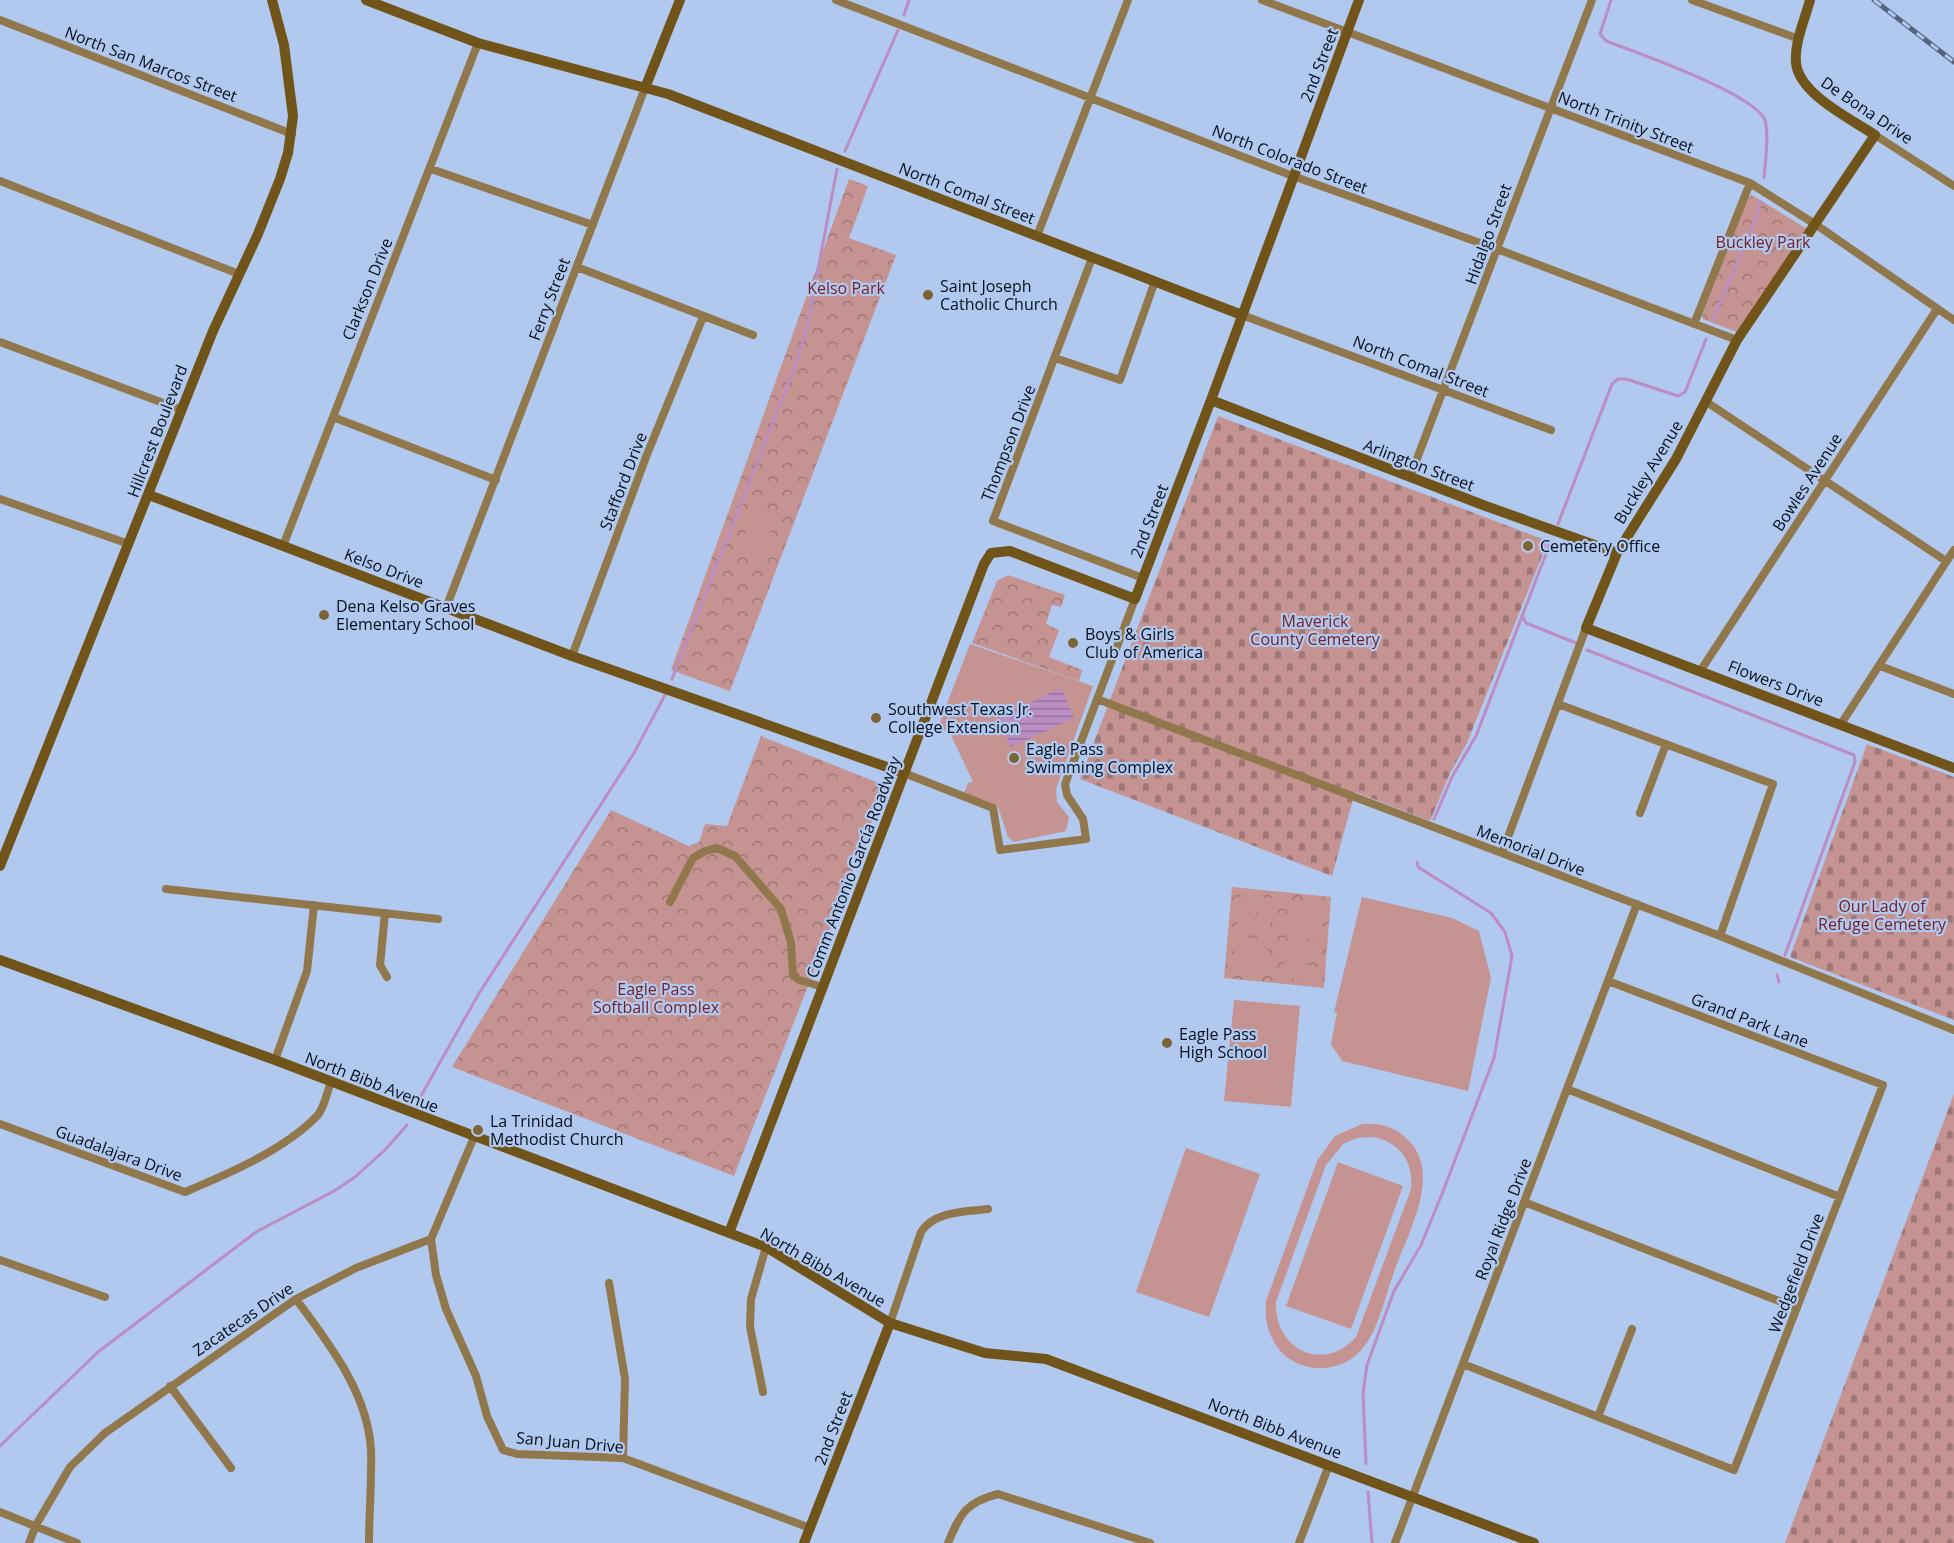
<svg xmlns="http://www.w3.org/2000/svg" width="1954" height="1543" viewBox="0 0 1954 1543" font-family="'Open Sans',sans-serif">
  <defs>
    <pattern id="cemetery-stones" width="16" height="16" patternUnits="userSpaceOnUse" patternTransform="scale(1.5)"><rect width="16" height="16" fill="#c59492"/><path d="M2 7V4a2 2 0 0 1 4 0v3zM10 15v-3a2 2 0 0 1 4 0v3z" fill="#9e7776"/></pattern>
    <pattern id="park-crowns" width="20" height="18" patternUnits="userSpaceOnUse" patternTransform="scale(1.5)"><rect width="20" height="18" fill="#c59492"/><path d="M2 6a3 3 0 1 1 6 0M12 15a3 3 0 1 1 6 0" fill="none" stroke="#9e7776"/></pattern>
    <pattern id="water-rules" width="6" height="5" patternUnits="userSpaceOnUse" patternTransform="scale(1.5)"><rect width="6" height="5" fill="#bb8dc2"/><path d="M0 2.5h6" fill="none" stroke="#96729d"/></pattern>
  </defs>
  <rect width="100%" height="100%" fill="#b1c8ef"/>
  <!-- cemetery -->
  <path fill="url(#cemetery-stones)" d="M1218,416l330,125 -81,202 -17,30 -20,48 -75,-29 -23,84 -252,-97z
    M1867,744l87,33v243l-164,-63z
    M1954,1094v449h-169z"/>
  <!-- park -->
  <path fill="url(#park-crowns)" d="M849,179l19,7 -19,52 47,17 -166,436 -59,-21z
    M1752,195l55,34 -68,104 -36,-14 -1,-4 46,-118z
    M1008,575l57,20 -4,12 -9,-2 -6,19 13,6 -10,27 33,13 -3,11 -107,-38 25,-62z
    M761,736l125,50 -152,390 -282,-109 159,-257 78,36 10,-4 6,-18 22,2z
    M1232,887l99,10 -7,91 -100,-10z"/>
  <!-- garden -->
  <path fill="#c59492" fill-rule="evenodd" d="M754,512l21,9 -14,34 -21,-8z
    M970,644l123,42 -37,103 1,13 12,15 -3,14 -52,11 -6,-5 -10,-30 -34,-14 4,-10 5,-1 -23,-49 -12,-6z
    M1241,895l32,3 -1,16 -33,-4z
    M1362,897l90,21 27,13 12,47 -23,113 -126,-30 -11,-17 6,-31 -3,-1z
    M1290,900l33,3 -2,16 -32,-4z
    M1238,915l33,3 -2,16 -32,-3z
    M1288,921l32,3 -1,16 -33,-4z
    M1236,937l33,3 -2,16 -33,-3z
    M1286,941l32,4 -1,15 -33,-3z
    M1234,958l33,3 -2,16 -33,-4z
    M1284,962l32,4 -1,15 -33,-3z
    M1234,1000l66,6 -9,101 -67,-6z
    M1362,1124c18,-1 34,3 46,16 35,34 -1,94 -14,132 -10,26 -16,65 -38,83 -19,17 -48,17 -68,3 -18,-14 -24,-36 -22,-57l51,-140 18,-25zM1373,1137c27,5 41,25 38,52l-55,148c-33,37 -82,12 -80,-35l50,-137 17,-21 14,-6z
    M1186,1148l74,26 -51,143 -73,-25z
    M1338,1162l65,24 -52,143 -65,-23z"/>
  <!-- water -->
  <path fill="url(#water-rules)" d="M1061,688l13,30 -63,29 -13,-29z"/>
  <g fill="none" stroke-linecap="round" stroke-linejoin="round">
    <!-- stream -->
    <path stroke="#bb8dc2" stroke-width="3" d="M1611,0l-11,34 6,7c32,12 143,51 158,77 6,12 1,46 0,60
      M904,15l5,-15
      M845,151l53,-121
      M1713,320l45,-107 2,-11
      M1558,524l54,-140 6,-5h8l52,17 7,-4 21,-53
      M1522,616l4,7 50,20
      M1587,650l267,105 1,7 -70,193
      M672,679l124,-315 12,-42 29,-153
      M1434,819l18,-42 24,-41 75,-195
      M1777,975l2,7
      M417,1103l61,-108 156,-242 31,-58
      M0,1446l98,-94 158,-120 78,-41 21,-14 30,-27 22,-25
      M1366,1464l-3,-71 4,-28 27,-74 27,-46 21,-51 52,-136 18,-102 -7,-24 -14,-19 -73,-46 -1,-5
      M1368,1492l4,51"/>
    <!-- street -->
    <path stroke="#91784c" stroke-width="8" d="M836,0l457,176 204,73 240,91
      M1262,0l488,183 65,41 139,96
      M1692,0l107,39
      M0,20l292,114
      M1875,135l79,51
      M431,169l162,56
      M0,181l239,93
      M1037,236l91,-236
      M1092,258l-99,263 150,57
      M577,267l176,68
      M1242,315l309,115
      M1694,324l56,-141
      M0,342l182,68
      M1055,358l65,22 35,-99
      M1705,401l241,160
      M333,417l163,63
      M1410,477l182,-477
      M0,499l129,45
      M283,546l195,-503
      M446,608l199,-520
      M572,656l74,-199 57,-140
      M1880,666l74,28
      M1701,670l236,-361
      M1097,699l623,237 234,94
      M1558,704l215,80 -53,152
      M1841,724l113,-174
      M904,773l89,35 7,42 86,-11 -3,-20 -16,-24 -2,-11 70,-185
      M1640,813l26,-69
      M1502,853l84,-225
      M166,889l272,30
      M670,902l23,-44 12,-7 12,-3 18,8 46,53 10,34 2,31 6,6 24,7
      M385,913l-5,52 7,12
      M275,1060l32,-89 7,-66
      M1567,1089l273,108
      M0,1124l185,68c43,-18 99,-42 132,-76 7,-7 10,-24 14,-34
      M1524,1202l273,106
      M431,1239l5,36 10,34 30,67 11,40 16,34 14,4 106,4 187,70
      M0,1260l105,37
      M609,1283l16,96 -2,79
      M296,1299c32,43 72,94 75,151 1,31 -2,62 -2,93
      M890,1323l31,-91c13,-21 44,-20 67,-23
      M1463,1364l271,106 149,-385 -275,-104
      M170,1386l61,82
      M763,1392l-13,-65 1,-28 15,-52
      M1598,1417l34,-88
      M0,1512l77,31
      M29,1543l7,-18 34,-58 35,-34 191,-134 60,-31 75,-29 43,-102
      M948,1543c12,-29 18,-41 50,-49l152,49
      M1299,1543l30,-78
      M1395,1543l242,-639"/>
    <!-- secondary -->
    <path stroke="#70541a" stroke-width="10" d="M366,0l112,43 190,51 574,221
      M1810,0c-5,19 -16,43 -14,63 3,31 55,56 79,72l-138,205 -61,119 -59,94 -31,75 368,140
      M645,88l35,-88
      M1211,400l272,105 134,48
      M149,495l423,161 332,117
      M0,866l213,-535 45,-97 22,-55 8,-26 5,-37 -9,-71 -12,-45
      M0,960l275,100 491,187 124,76 95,30 61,6 488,184
      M729,1233l255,-669 7,-11 19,-2 125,48 76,-199 148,-400
      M804,1543l86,-220"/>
    <!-- rail casing -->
    <g stroke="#56657e" stroke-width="5">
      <path id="rail" d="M1874,0l80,62"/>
    </g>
    <!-- rail -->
    <use href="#rail" stroke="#b1c8ef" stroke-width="3" stroke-dasharray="9" stroke-linecap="butt"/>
  </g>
  <!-- markers -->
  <g fill="#7d6435" stroke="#b1c8ef" stroke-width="2">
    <circle cx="928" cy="295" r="6"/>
    <circle cx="1528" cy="546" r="6"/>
    <circle cx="324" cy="615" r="6"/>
    <circle cx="1073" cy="643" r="6"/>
    <circle cx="876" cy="718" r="6"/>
    <circle cx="1014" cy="758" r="6"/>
    <circle cx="1167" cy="1043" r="6"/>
    <circle cx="478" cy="1130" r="6"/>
  </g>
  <g text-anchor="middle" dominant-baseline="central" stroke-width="4.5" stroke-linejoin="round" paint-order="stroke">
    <!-- street labels -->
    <g font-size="16" fill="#070f1c" stroke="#b1c8ef">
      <text transform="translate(151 64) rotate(21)">North San Marcos Street</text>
      <text transform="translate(1319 65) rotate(-69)">2nd Street</text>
      <text transform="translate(1867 110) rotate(34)">De Bona Drive</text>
      <text transform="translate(1626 122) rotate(21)">North Trinity Street</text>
      <text transform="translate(1290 159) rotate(21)">North Colorado Street</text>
      <text transform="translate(967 193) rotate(21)">North Comal Street</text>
      <text transform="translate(1488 234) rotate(-70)">Hidalgo Street</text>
      <text transform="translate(367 289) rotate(-68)">Clarkson Drive</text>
      <text transform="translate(549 299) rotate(-69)">Ferry Street</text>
      <text transform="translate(1421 366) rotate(21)">North Comal Street</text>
      <text transform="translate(157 431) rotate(-69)">Hillcrest Boulevard</text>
      <text transform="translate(1008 443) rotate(-69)">Thompson Drive</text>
      <text transform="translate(1419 465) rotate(21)">Arlington Street</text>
      <text transform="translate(1648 472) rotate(-59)">Buckley Avenue</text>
      <text transform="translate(623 481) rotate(-69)">Stafford Drive</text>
      <text transform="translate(1807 482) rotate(-57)">Bowles Avenue</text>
      <text transform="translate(1149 521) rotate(-69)">2nd Street</text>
      <text transform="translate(384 568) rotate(21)">Kelso Drive</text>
      <text transform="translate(1776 683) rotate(21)">Flowers Drive</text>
      <text transform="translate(1531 850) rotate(21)">Memorial Drive</text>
      <text transform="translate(853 867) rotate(-69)">Comm Antonio García Roadway</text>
      <text transform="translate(1750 1020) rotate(21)">Grand Park Lane</text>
      <text transform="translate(372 1082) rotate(21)">North Bibb Avenue</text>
      <text transform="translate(119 1153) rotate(20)">Guadalajara Drive</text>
      <text transform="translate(1503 1219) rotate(-69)">Royal Ridge Drive</text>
      <text transform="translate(823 1267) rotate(30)">North Bibb Avenue</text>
      <text transform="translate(1796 1273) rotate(-69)">Wedgefield Drive</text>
      <text transform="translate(243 1319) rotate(-34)">Zacatecas Drive</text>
      <text transform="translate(833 1428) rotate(-69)">2nd Street</text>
      <text transform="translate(1275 1428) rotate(21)">North Bibb Avenue</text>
      <text transform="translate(570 1442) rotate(5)">San Juan Drive</text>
    </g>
    <!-- park labels -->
    <g font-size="16" fill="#782026" stroke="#b1c8ef">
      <text x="1763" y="242">Buckley Park</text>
      <text x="846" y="288">Kelso Park</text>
      <text x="1315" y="621">Maverick<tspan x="1315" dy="18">County Cemetery</tspan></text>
      <text x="1882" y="906">Our Lady of<tspan x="1882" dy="18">Refuge Cemetery</tspan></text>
      <text x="656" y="989">Eagle Pass<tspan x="656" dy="18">Softball Complex</tspan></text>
    </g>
    <!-- poi labels -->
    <g font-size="16" fill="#070f1c" stroke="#b1c8ef" text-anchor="start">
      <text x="940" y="286">Saint Joseph<tspan x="940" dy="18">Catholic Church</tspan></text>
      <text x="1540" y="546">Cemetery Office</text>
      <text x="336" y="606">Dena Kelso Graves<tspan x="336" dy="18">Elementary School</tspan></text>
      <text x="1085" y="634">Boys &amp; Girls<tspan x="1085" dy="18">Club of America</tspan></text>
      <text x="888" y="709">Southwest Texas Jr.<tspan x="888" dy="18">College Extension</tspan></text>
      <text x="1026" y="749">Eagle Pass<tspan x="1026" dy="18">Swimming Complex</tspan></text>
      <text x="1179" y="1034">Eagle Pass<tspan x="1179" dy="18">High School</tspan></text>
      <text x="490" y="1121">La Trinidad<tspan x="490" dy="18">Methodist Church</tspan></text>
    </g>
  </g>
</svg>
